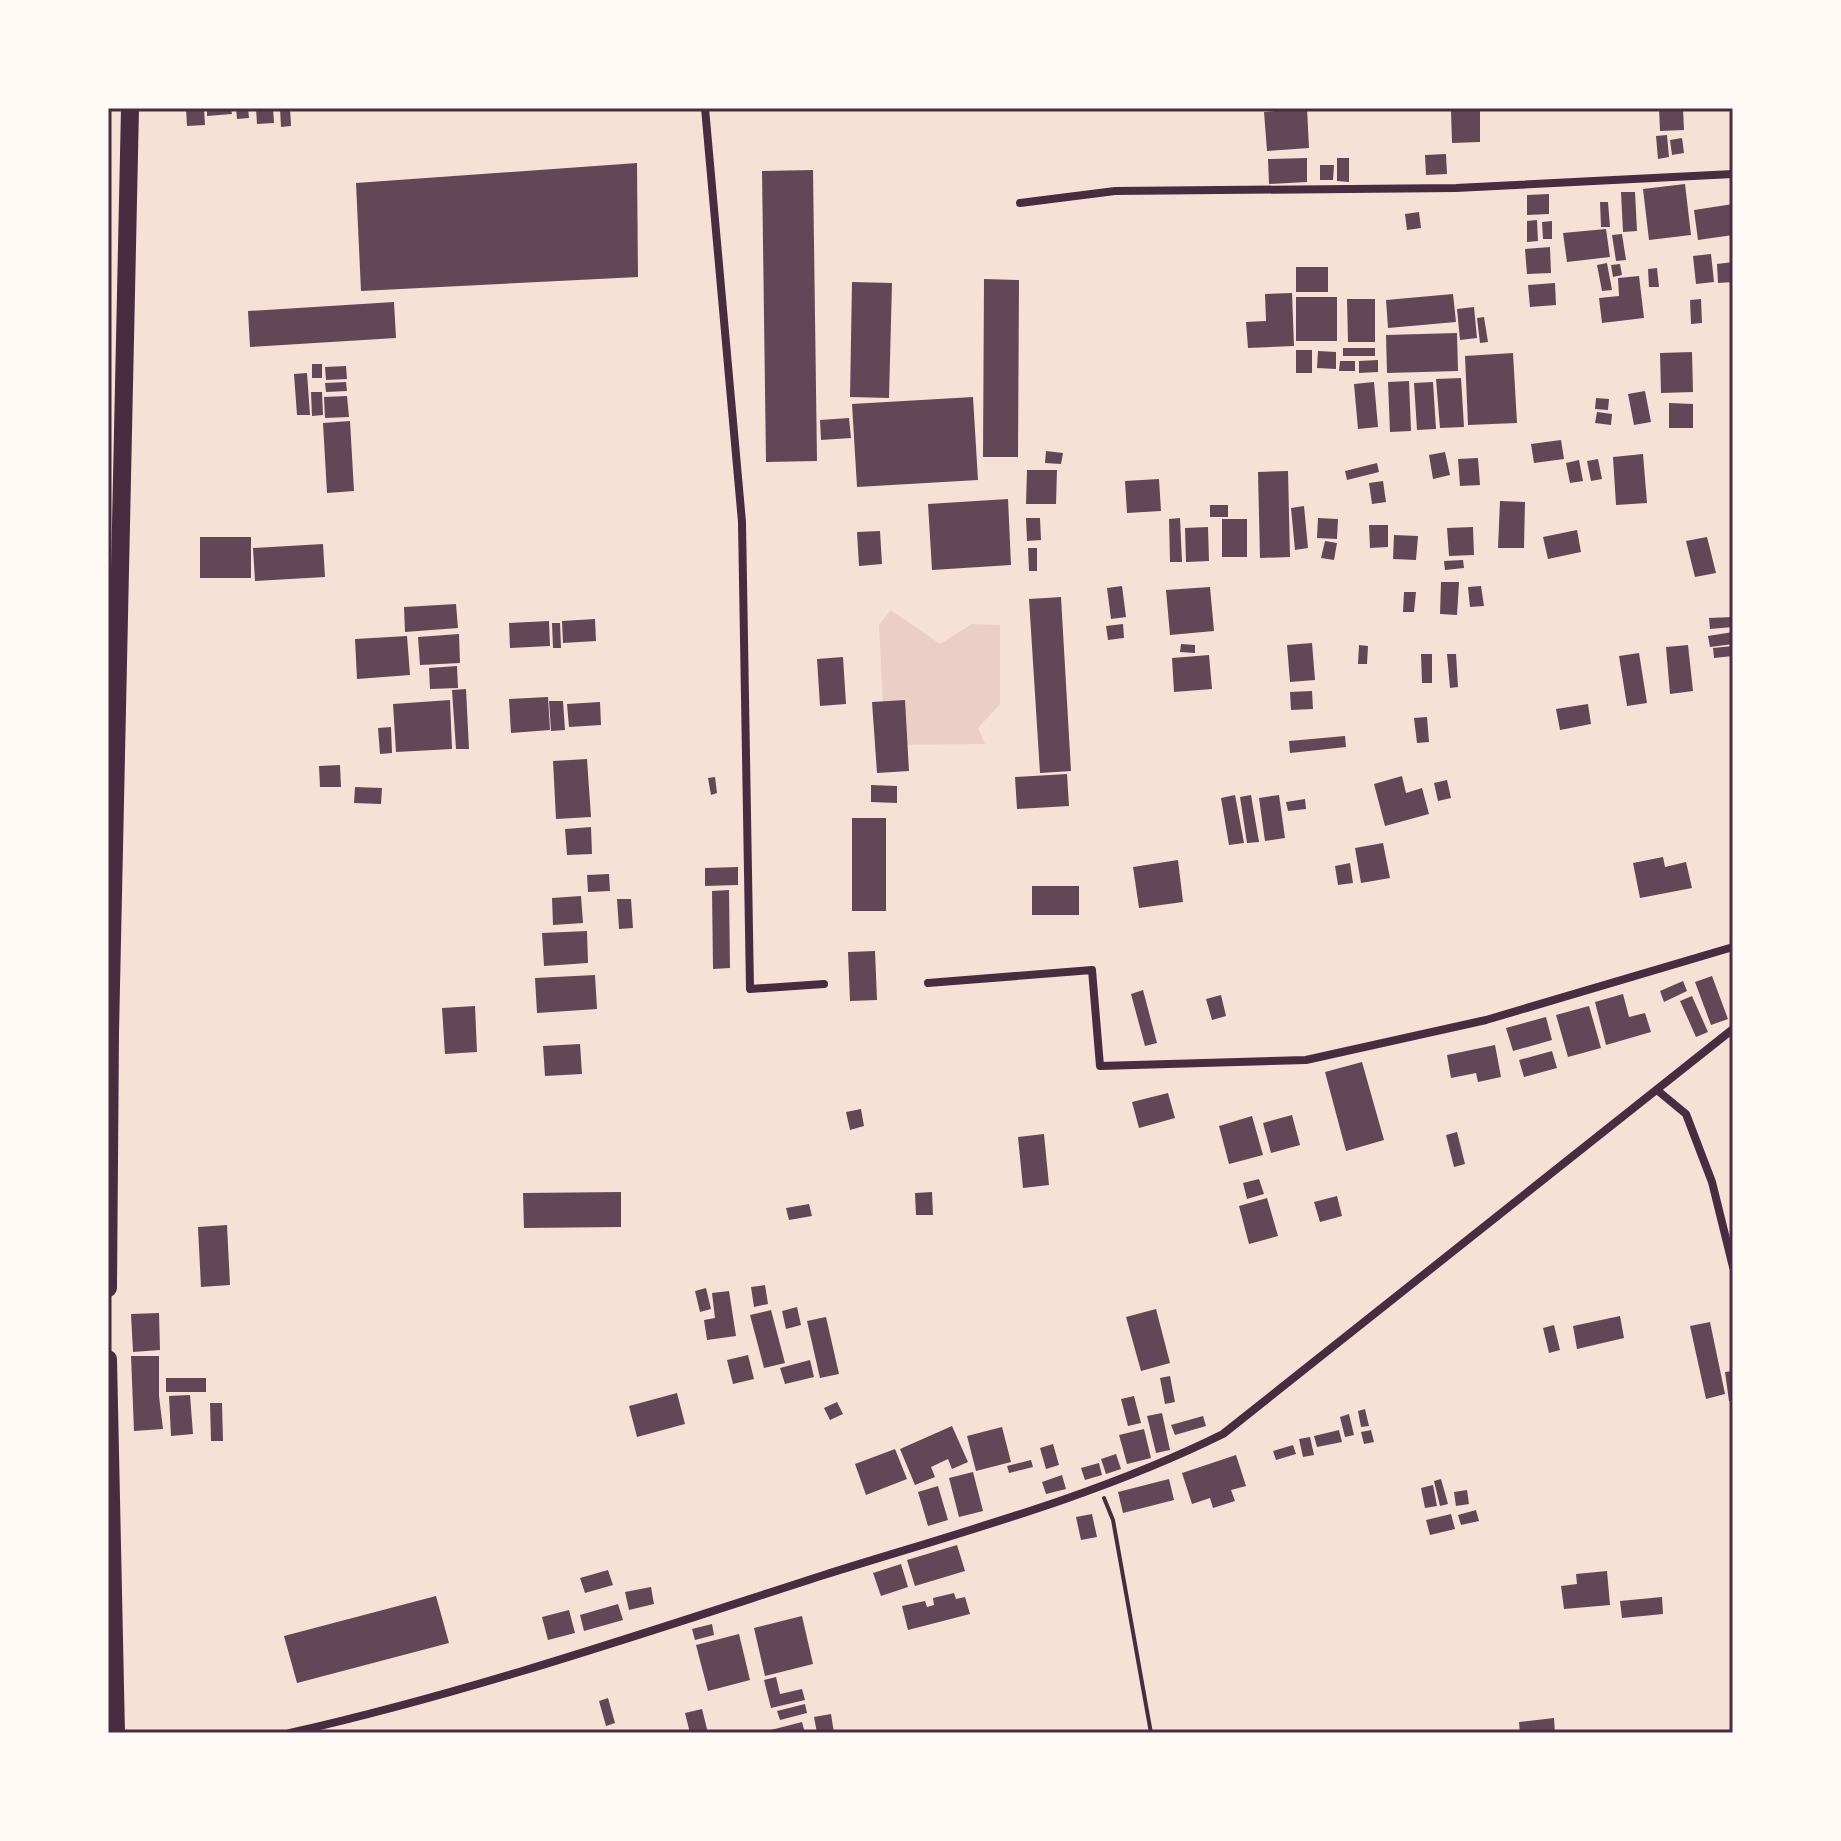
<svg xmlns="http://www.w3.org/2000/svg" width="1841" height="1841" viewBox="0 0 1841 1841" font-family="Poppins,sans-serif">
  <rect width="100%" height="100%" fill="#f7e1d7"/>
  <!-- green -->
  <path fill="#ebcfc5" d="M891,610l49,34 32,-20 28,1v79l-22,24 7,16 -100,1 -6,-120z"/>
  <!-- building -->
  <path fill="#644757" d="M186,108h18l1,17 -18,1z
    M207,108h24l1,6 -25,2z
    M236,108h12l1,10 -12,1z
    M256,108h17l1,15 -17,1z
    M280,108h10l1,18 -10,1z
    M1307,108l2,40 -42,3 -3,-39z
    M1659,108h24l1,22 -24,1z
    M1480,110v32l-28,1 -1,-32z
    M1667,135l2,22 -11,2 -2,-23z
    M1682,138l2,15 -12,2 -2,-15z
    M1446,154l1,20 -21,1 -1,-20z
    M1307,158v24l-38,2 -1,-25z
    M1337,158h12v24l-12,-1z
    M637,163l1,114 -277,14 -5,-108z
    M1320,165h14l-1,15h-13z
    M813,170l4,291 -51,1 -4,-291z
    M1685,184l6,51 -42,5 -6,-51z
    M1621,192h14l2,39 -14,1z
    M1549,194v20l-22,1v-20z
    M1600,202h8l2,25h-9z
    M1733,204v31l-35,5 -4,-30z
    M1419,212l2,16 -14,2 -2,-16z
    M1537,220l1,21 -11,1v-21z
    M1552,221v18h-9l-1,-17z
    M1606,229l4,28 -43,5 -4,-29z
    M1622,234l4,26 -10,1 -4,-26z
    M1550,247l1,26 -24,1 -2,-25z
    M1711,254l3,28 -18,2 -3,-28z
    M1733,262v20l-15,1 -1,-19z
    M1607,263l5,27 -10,1 -5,-26z
    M1620,264l2,11 -9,2 -2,-12z
    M1296,267h32v25h-32z
    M1657,268l2,19h-10l-1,-18z
    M1639,276l5,42 -42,5 -3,-25 20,-2 -1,-18z
    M984,279l35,1 -1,177h-35z
    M852,282l40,1 -3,115 -39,-1z
    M1555,283l1,22 -26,2 -2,-22z
    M1292,293l2,53 -46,2 -2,-26 20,-1 -1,-27z
    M1453,294l3,28 -68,6 -2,-28z
    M1296,297h41v44h-41z
    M1347,299h28v43h-27z
    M1701,299l1,24 -11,1 -1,-24z
    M394,302l2,36 -146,9 -2,-36z
    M1474,307l3,31 -17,2 -3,-31z
    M1484,317l4,25 -8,1 -3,-25z
    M1457,333l1,38 -71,2 -1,-38z
    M1343,348h32v8h-32z
    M1296,350h16v23h-16z
    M1318,351l18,1v17l-19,-1z
    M1692,352l1,40 -32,1 -1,-40z
    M1513,353l4,70 -49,2 -3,-69z
    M1378,360v12l-19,1v-12z
    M1340,361h15v10h-16z
    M312,364h10v14h-10z
    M346,366l1,13 -21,1 -1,-13z
    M307,373l3,42h-13l-3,-41z
    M1461,378l3,49 -24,1 -4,-49z
    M1409,381l2,50 -21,1 -2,-50z
    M346,382l1,9 -21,1 -1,-9z
    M1374,382l4,45 -20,2 -4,-45z
    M1433,382l3,47 -19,1 -3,-47z
    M1645,391l6,31 -17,3 -6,-31z
    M311,392h11l1,23 -11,1z
    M347,396l2,21 -24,1 -1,-21z
    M973,397l5,83 -121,7 -5,-83z
    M1596,398l13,1 -1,11 -13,-1z
    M1669,403l24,1v24h-24z
    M1597,412l15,2 -1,11 -16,-2z
    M849,418l2,20 -30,2 -1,-20z
    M350,421l4,70 -27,2 -4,-70z
    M1561,440l3,19 -30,4 -3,-19z
    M1046,451l17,2 -2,11 -16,-1z
    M1445,452l5,23 -17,4 -4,-24z
    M1643,454l4,49 -31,2 -3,-48z
    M1478,458l2,27 -20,1 -2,-27z
    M1598,459l4,20 -11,2 -4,-20z
    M1579,460l4,21 -13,2 -4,-20z
    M1377,463l2,9 -32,8 -2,-9z
    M1027,470h30l-1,34h-30z
    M1288,471l2,86 -30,1 -2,-86z
    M1159,479l2,32 -34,2 -2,-32z
    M1383,481l3,21 -14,2 -3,-21z
    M1008,499l3,66 -79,5 -4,-66z
    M1500,501l25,1 -1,46h-26z
    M1210,505h18v12h-18z
    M1304,506l4,42 -13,2 -4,-42z
    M1026,518h14l1,22 -14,1z
    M1180,518l2,44h-12l-1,-43z
    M1318,518l20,1 -1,20 -20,-1z
    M1222,519h25v38h-25z
    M1369,525h19v22l-18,1z
    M1208,527l1,34 -23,1 -1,-34z
    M1473,527l1,28 -25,1 -2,-28z
    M1577,530l4,22 -33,7 -5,-22z
    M880,531l2,33 -23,2 -2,-34z
    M1394,535l24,1 -2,24 -23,-1z
    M200,537h51v41h-51z
    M1707,537l9,36 -21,4 -9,-36z
    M1325,541l12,2 -3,17 -13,-2z
    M323,544l2,33 -70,4 -2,-33z
    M1028,548h9v23h-8z
    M1463,560l1,8 -19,2 -1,-9z
    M1441,582h18l-2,33 -17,-1z
    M1122,586l4,31 -15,2 -4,-31z
    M1481,586l3,20 -14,1 -2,-20z
    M1210,587l4,44 -44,4 -4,-45z
    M1404,592h12l-2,20h-11z
    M1061,597l10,174 -31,2 -11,-174z
    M456,604l2,24 -53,4 -1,-25z
    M1733,617v10l-23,2 -1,-11z
    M595,619l1,22 -33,2 -1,-22z
    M549,621l1,25 -40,2 -1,-25z
    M552,623h8l1,25h-8z
    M1123,624l1,14 -16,2 -2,-14z
    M1733,632v12l-23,3 -2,-11z
    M459,634l1,29 -40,2 -2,-28z
    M407,636l3,39 -53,4 -2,-40z
    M1312,643l3,37 -25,2 -3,-37z
    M1181,644l14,1v8l-15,-1z
    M1359,645l9,1 -1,18h-9z
    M1688,645l5,46 -23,3 -4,-47z
    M1733,646v10l-19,2 -1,-10z
    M1639,653l8,50 -20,3 -8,-50z
    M1421,654h11v29h-10z
    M1447,654h9l2,33 -8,1z
    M1209,655l3,34 -38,3 -2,-34z
    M843,657l3,47 -26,2 -3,-47z
    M457,666l1,22 -28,1 -1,-21z
    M466,689l3,60h-13l-4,-59z
    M1312,691l1,18 -22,1 -1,-18z
    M548,697l2,33 -39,3 -2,-34z
    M450,700l2,49 -56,3 -3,-48z
    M905,700l4,71 -32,2 -5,-71z
    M549,701h14l2,29 -14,1z
    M600,702l1,23 -32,2 -2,-23z
    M1588,704l3,20 -31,6 -4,-21z
    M1427,717l2,25 -12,1 -3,-25z
    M391,727l1,26 -12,1 -2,-26z
    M1345,736l1,11 -56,6 -1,-12z
    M587,759l4,58 -35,2 -3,-58z
    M340,765l1,22h-21l-1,-21z
    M1067,774l2,32 -52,3 -2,-32z
    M1402,776l4,17 16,-5 7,26 -44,12 -11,-42z
    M715,777l2,16 -6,2 -3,-17z
    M1447,780l4,18 -13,3 -4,-18z
    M871,785l26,1v17l-26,-1z
    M355,787l27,1 -1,16 -27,-1z
    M1235,795l9,48 -15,2 -8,-47z
    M1251,795l8,47 -12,1 -7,-46z
    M1279,795l6,43 -20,3 -6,-43z
    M1305,799l1,10 -18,2 -2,-9z
    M852,818h34v93h-34z
    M591,827l1,27 -25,1 -2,-26z
    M1383,843l7,35 -29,5 -6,-35z
    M1663,857l2,10 21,-5 6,26 -52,10 -7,-35z
    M1178,860l5,42 -44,6 -6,-41z
    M1350,863l3,20 -15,2 -3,-19z
    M738,867v18l-33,1v-18z
    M609,874l1,17 -22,1 -1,-17z
    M1032,886h47v29h-47z
    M729,890l1,78 -17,1 -1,-78z
    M581,896l2,27 -30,2 -1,-27z
    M617,899h14l2,29 -14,1z
    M587,931l1,32 -44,3 -2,-33z
    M875,951l2,49 -27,1 -2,-49z
    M595,975l2,34 -60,4 -2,-35z
    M1712,976l16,43 -17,6 -16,-43z
    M1683,981l4,10 -23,11 -4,-11z
    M1143,990l14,53 -12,3 -14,-52z
    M1623,994l6,23 16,-4 6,19 -45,13 -11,-43z
    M1221,995l5,21 -14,4 -6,-21z
    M1692,996l16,36 -12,5 -16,-36z
    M475,1006l2,46 -32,2 -3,-46z
    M1589,1006l12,42 -33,9 -12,-42z
    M1546,1017l6,23 -39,11 -7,-23z
    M580,1044l2,30 -37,2 -2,-30z
    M1495,1045l6,32 -23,5 -2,-9 -25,5 -4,-23z
    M1552,1051l5,17 -33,9 -5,-17z
    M1362,1062l22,78 -38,11 -21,-79z
    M1168,1093l7,25 -36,10 -7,-26z
    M861,1109l3,17 -14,4 -4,-18z
    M1292,1115l8,30 -29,8 -8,-30z
    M1252,1116l11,39 -34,9 -10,-38z
    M1457,1132l8,32 -11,3 -8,-32z
    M1044,1134l5,51 -26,3 -5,-51z
    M1259,1179l5,15 -17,5 -4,-16z
    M621,1192v35l-97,1 -1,-35z
    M932,1192l1,23h-17l-1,-22z
    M1337,1196l5,20 -22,6 -6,-20z
    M1267,1198l11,38 -29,8 -10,-38z
    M809,1204l3,12 -23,4 -3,-12z
    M227,1225l3,60 -29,2 -3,-60z
    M765,1285l3,19 -14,3 -3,-20z
    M706,1288l5,21 -11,3 -5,-21z
    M729,1291l7,45 -29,4 -3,-20 11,-2 -3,-25z
    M797,1307l4,18 -15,4 -4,-18z
    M1156,1309l14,54 -29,8 -15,-54z
    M771,1310l14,53 -21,5 -14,-53z
    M159,1313l1,37 -27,2 -2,-38z
    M1620,1316l4,22 -47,11 -4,-23z
    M826,1317l13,57 -19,4 -13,-57z
    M1710,1322l15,72 -19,5 -16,-73z
    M1554,1325l6,25 -11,3 -6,-25z
    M748,1355l6,24 -21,5 -6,-24z
    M131,1356h28v40l4,33 -29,2z
    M810,1360l4,17 -29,7 -5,-16z
    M1733,1371v30h-4l-4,-29z
    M1170,1376l5,26 -10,2 -5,-26z
    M166,1378h40v14h-40z
    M677,1393l8,31 -48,13 -8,-31z
    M190,1395l3,39 -22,2 -2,-40z
    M1134,1396l7,27 -13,3 -7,-27z
    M837,1402l6,12 -13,6 -6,-12z
    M210,1403h12l1,38h-12z
    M1365,1409l4,17 -8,1 -3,-16z
    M1162,1413l8,37 -14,3 -9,-37z
    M1349,1414l5,21 -9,2 -5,-20z
    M1203,1416l3,10 -31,9 -4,-10z
    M952,1426l16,36 -16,7 -4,-10 -17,8 4,10 -20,8 -15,-36z
    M1002,1427l9,35 -35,9 -9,-35z
    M1144,1429l7,29 -24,6 -8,-29z
    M1339,1430l3,12 -25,5 -3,-11z
    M1371,1430l3,12 -10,2 -3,-12z
    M1310,1437l4,18 -11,2 -4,-18z
    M1053,1444l6,21 -13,4 -6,-21z
    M1293,1445l3,9 -20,6 -3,-9z
    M895,1449l12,30 -41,16 -11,-31z
    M1116,1454l5,15 -15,5 -5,-15z
    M1236,1455l10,31 -15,4 4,11 -22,7 -3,-10 -18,6 -10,-31z
    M1031,1460l2,7 -24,6 -2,-7z
    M1099,1463l3,12 -17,5 -4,-12z
    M973,1472l10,39 -24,6 -10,-39z
    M1062,1475l4,14 -20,5 -4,-12z
    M1169,1479l5,21 -51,13 -5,-21z
    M1441,1479l7,25 -8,2 -6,-25z
    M1433,1485l4,21 -12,2 -4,-20z
    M938,1486l10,34 -20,6 -10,-34z
    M1467,1490l2,14 -13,2 -2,-14z
    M1476,1510l3,11 -18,4 -3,-10z
    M1092,1514l5,23 -16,3 -5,-23z
    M1451,1514l4,15 -25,6 -4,-15z
    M957,1545l8,26 -50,15 -8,-26z
    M901,1564l7,23 -27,9 -8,-23z
    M608,1570l5,15 -28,8 -5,-15z
    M1607,1571l3,34 -46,4 -3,-23 16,-2 -1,-10z
    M651,1587l3,17 -25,6 -4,-18z
    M954,1593l2,6 9,-2 5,17 -62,16 -6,-24 23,-5 2,6 7,-2 -1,-7z
    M436,1596l13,47 -152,40 -13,-47z
    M1662,1597l1,17 -41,4 -2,-17z
    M618,1604l5,16 -39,11 -4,-16z
    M569,1610l6,23 -27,7 -6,-23z
    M802,1616l11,48 -48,12 -11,-48z
    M712,1624l2,11 -19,5 -3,-11z
    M739,1634l11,46 -42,11 -12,-46z
    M776,1677l4,17 22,-5 3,11 -34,8 -7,-28z
    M608,1698l7,25 -9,3 -7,-25z
    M805,1704l2,9 -27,7 -3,-9z
    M702,1709l6,24h-18l-5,-20z
    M831,1714l3,19h-17l-3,-16z
    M1554,1718l1,15h-35l-1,-11z
    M802,1722l3,11h-42v-1z"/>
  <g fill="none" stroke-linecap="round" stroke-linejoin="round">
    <!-- path -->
    <path stroke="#4a2c40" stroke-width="4" d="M1104,1498l9,22 38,213"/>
    <!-- minor -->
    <path stroke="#4a2c40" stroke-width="8" d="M705,108l37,414 8,467 74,-5
      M1020,203l95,-12 341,-3 277,-14
      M928,983l164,-13 8,96 206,-6 180,-40 247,-73
      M1657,1090l29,24 26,68 21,85
      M290,1733c181,-41 357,-101 534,-158 134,-42 274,-79 399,-141l510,-405"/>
    <!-- trunk -->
    <path stroke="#4a2c40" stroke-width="18" d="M108,1288l2,-255 20,-925
      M108,1359l8,374"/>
  </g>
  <!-- border -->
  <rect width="1841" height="1841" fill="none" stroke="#fffaf5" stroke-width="220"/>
  <rect x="110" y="110" width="1621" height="1621" fill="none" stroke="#4a2c40" stroke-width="3"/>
</svg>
